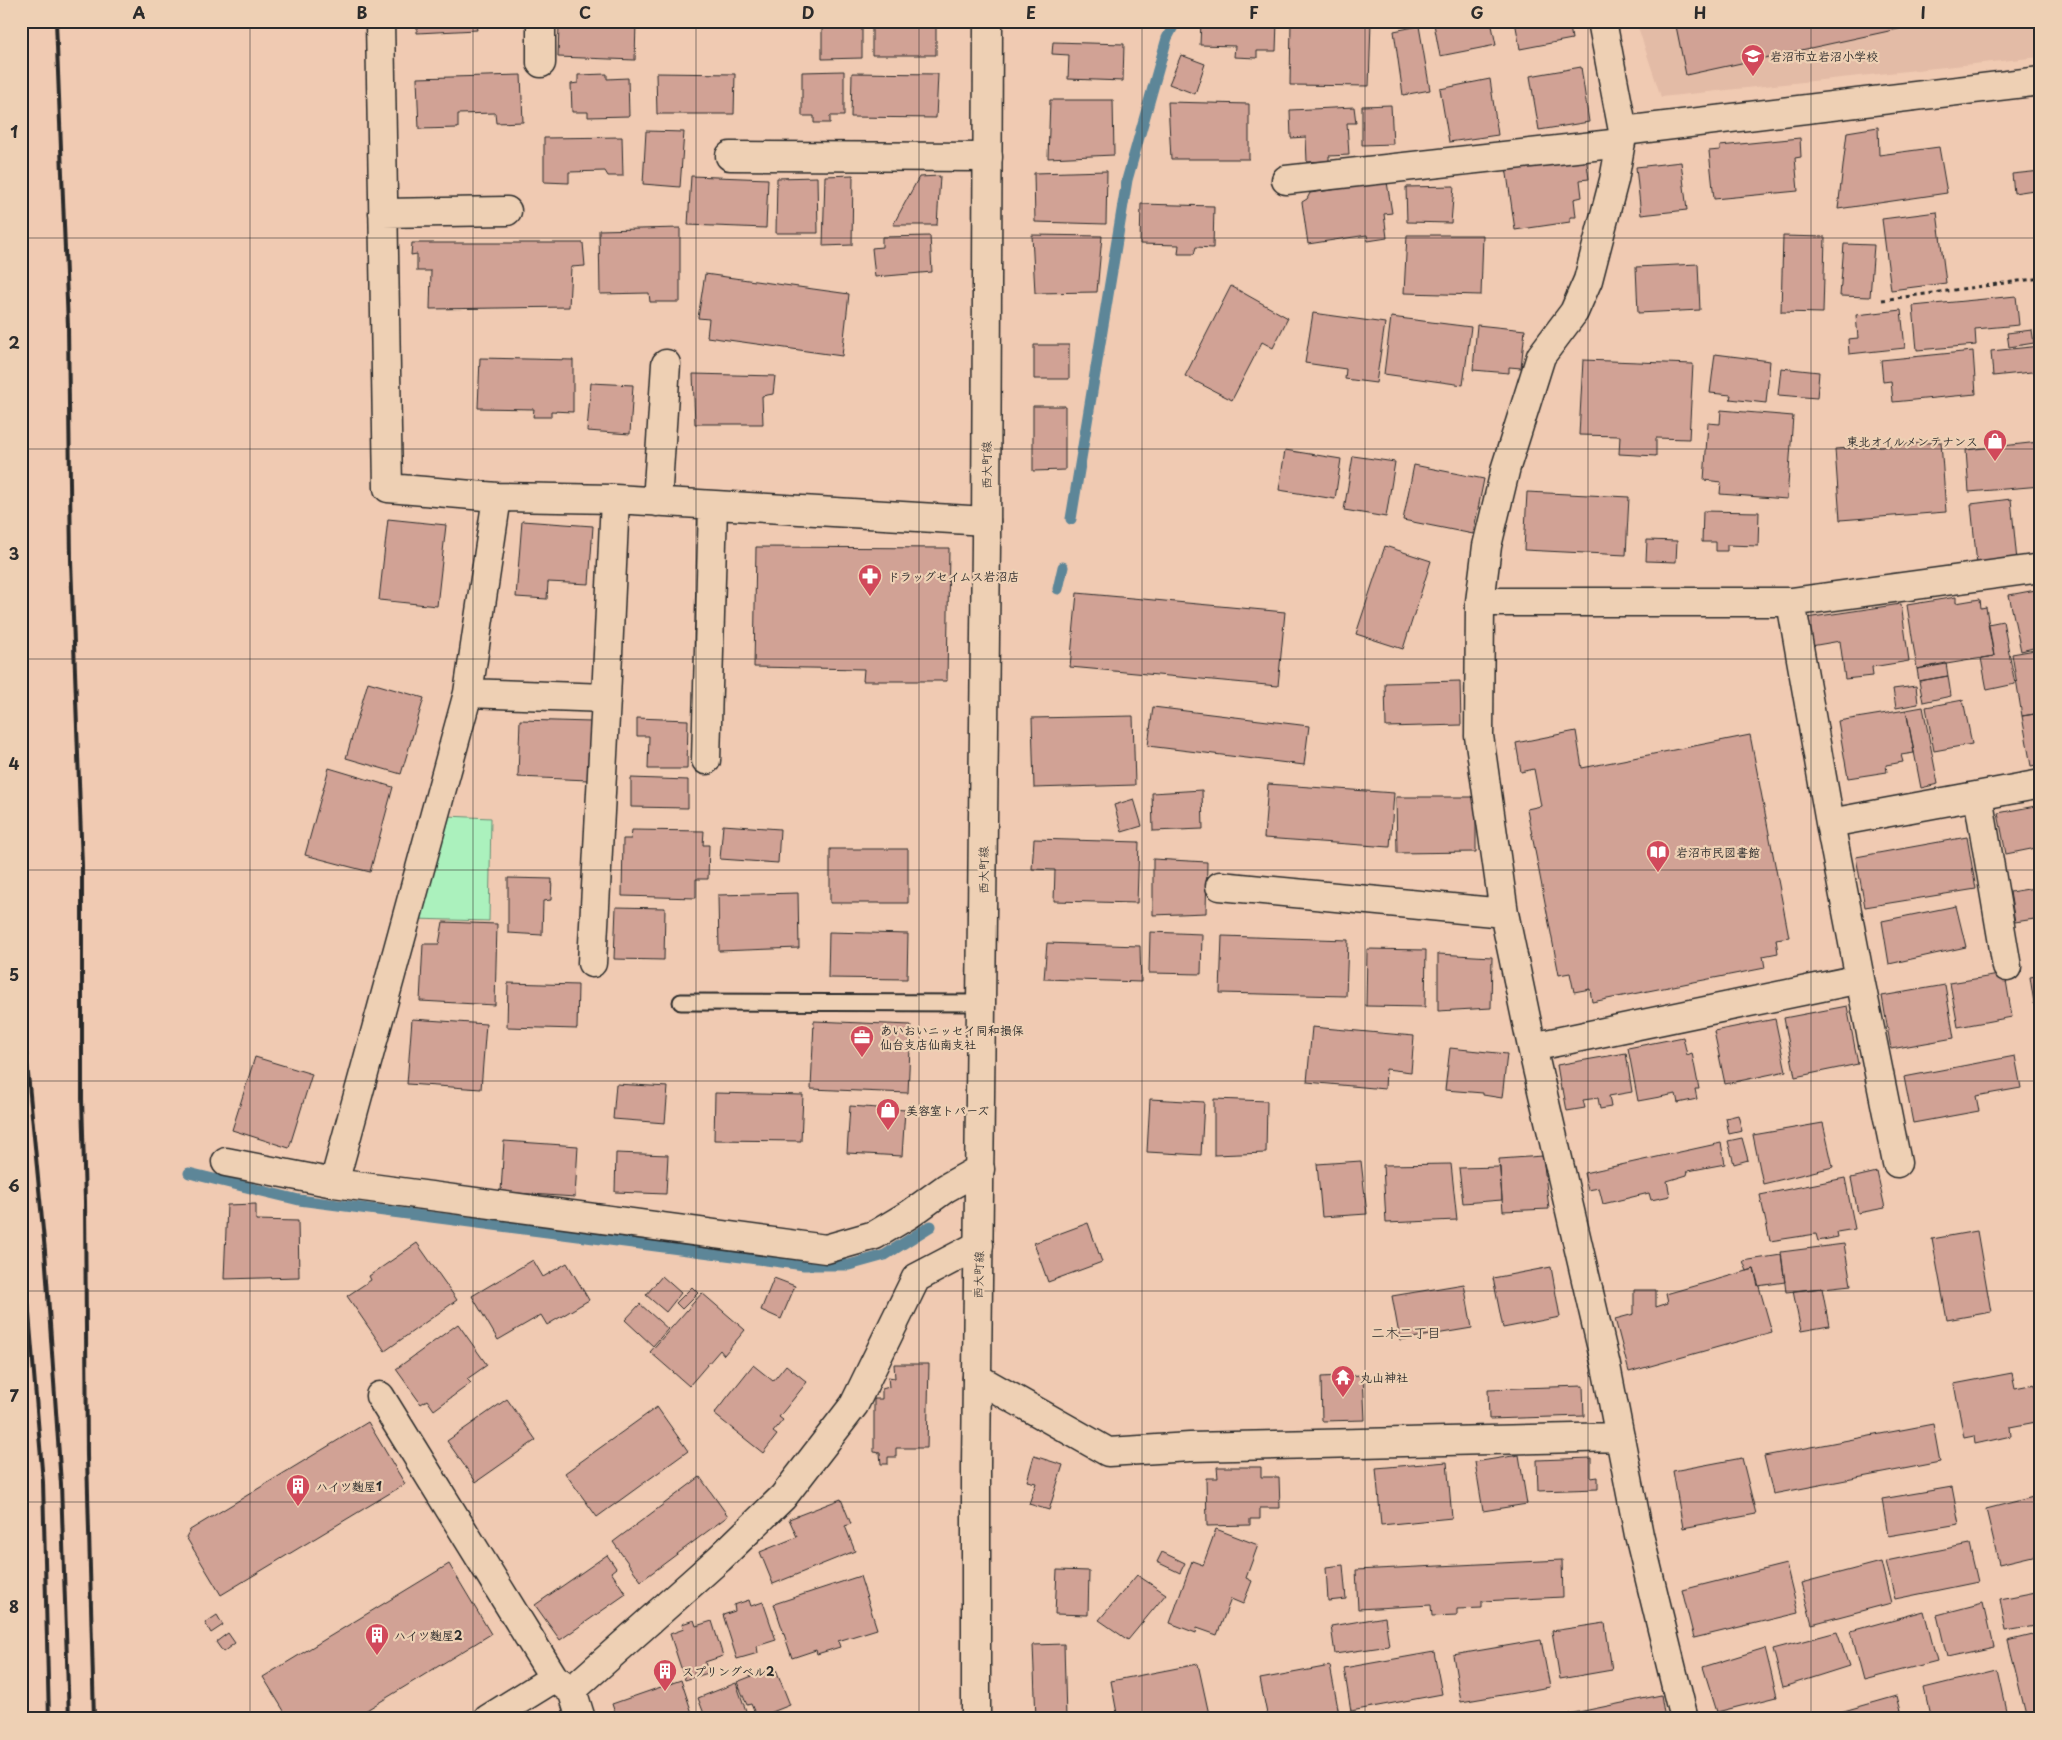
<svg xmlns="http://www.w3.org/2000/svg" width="2062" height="1740" viewBox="0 0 2062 1740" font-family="'Playpen Sans','Klee One',sans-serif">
  <rect width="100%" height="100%" fill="#f0cab2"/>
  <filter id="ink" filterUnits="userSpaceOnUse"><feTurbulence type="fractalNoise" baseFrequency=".02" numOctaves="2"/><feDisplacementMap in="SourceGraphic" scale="10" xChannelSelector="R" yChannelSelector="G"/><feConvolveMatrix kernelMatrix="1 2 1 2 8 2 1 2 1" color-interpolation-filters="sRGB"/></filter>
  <g filter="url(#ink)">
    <!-- built -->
    <path fill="#e3bba6" d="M1636,21h405v36l-380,40z"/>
    <!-- green -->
    <path fill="#abf1bd" stroke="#6b8e74" d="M447,816l44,2 -2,103 -76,-2z"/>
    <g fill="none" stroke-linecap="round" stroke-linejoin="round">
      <!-- stream -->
      <path stroke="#5d8698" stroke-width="11" d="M1071,519l56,-339 40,-142 9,-17
        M1058,589l5,-22
        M189,1173l110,27 505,65h45l36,-10 46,-29"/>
    </g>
    <!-- building -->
    <path fill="#d1a295" stroke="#2b2b2b" d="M417,21h76v1l-17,3 1,5 -60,3z
      M578,21h58l-1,39 -77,-3 1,-32 19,-1z
      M1201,21h76l-1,30h-19v7l-23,-1 1,-11 -35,-1z
      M1291,21h80l-2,65 -79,-1z
      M1450,21h41l5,24 -56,11 -6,-32z
      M1515,21h54l3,18 -52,10z
      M1675,21h260l-249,54z
      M936,23v32h-64v-31z
      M862,25v33l-40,1v-33z
      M1419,26l11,64 -27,5 -9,-64z
      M1053,42l71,2 -1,37 -55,-2 1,-24 -17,-1z
      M1181,55l24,9 -10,30 -26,-10z
      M1581,67l8,55 -50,8 -9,-54z
      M844,71v45h-14v7h-16v-7h-12v-44z
      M656,73l79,1 -1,40h-77z
      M852,73l86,1 -2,44 -85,-1z
      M607,74v5l21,-1 1,38 -41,1v-5h-16l-1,-28 7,-1v-8z
      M521,75l2,47 -27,1 -1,-10 -37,1v14l-39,1 -2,-51z
      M1490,79l8,56 -49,7 -9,-53z
      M1050,100h63l1,55 -66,3z
      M1168,102l81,2v55h-78z
      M1391,105l2,39 -31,1v-39z
      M1354,107l2,16h-9l2,32 -20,1v5l-22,1 -1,-25 -15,1 -1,-28z
      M1878,127l1,28 60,-8 8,46 -109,16 9,-77z
      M646,131l38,1 -4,55 -37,-3z
      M622,137l1,39h-15l-3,-5 -36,1v11l-25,-1v-44z
      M1800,138l1,19 -6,1 3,33 -84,8 -5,-48 11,-1v-4z
      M1586,156l3,23 -9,1 2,17 -8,2 2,18h-6v5l-55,8 -9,-63z
      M1681,162l6,48 -46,5 -5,-48z
      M1107,171l-1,53 -71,-2 -1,-49z
      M2041,171v32l-6,1 -1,-14 -20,3 -2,-19z
      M853,175l-1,70 -29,1 2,-70z
      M691,176l77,3 -2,49 -78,-3z
      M940,176l-3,49h-44l26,-48z
      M817,177l1,56h-42l1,-55z
      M1387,182l5,31 -8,1 3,24 -19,3 -1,-6 -59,9 -6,-42 5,-3 3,-6z
      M1454,186l-3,37 -44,-1 -1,-35z
      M1141,204l73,2 -1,42 -17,-1 -2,7h-16l1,-9 -39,-1z
      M1937,212l9,71 -55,7 -9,-71z
      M680,228v74h-30l-1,-9 -49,1 -1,-64z
      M1032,235l70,1 -5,56 -62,1z
      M1407,235h76l-2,60 -77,-2z
      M930,236l2,36 -57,5 -3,-29 10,-1v-10z
      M1783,236l42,1 -2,76 -42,-1z
      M412,243h171l2,23 -14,1 -2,40 -139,2 1,-38h-14v-17l-6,1z
      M1844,244l30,1 -4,52 -30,-1z
      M1698,264l2,46 -62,3 -2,-46z
      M705,274l144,20 -7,62 -135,-19 2,-18 -11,-1z
      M1231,286l57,32 -15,30 -11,-6 -30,58 -47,-24z
      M2016,296l3,29 -44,4 1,16 -59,5 -4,-44z
      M1901,310l4,38 -56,6 -1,-15 10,-1 -2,-23z
      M1313,313l72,10 -9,60 -31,-4 1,-10 -41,-6z
      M1391,317l80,10 -8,58 -79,-11z
      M1477,325l48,5 -4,38 -12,-1v6l-36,-3z
      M2032,330l2,13 -25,4 -2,-14z
      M1034,345h35v34h-35z
      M2041,346v25l-48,5 -2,-25z
      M1973,351l3,43 -83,8 -2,-21 -8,1 -2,-22z
      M1715,354l55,7 -4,42 -36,-4 1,-4 -21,-2z
      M480,358l93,2v52l-22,-1v6h-18l1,-8 -56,-1z
      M1583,360l110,4 -4,75 -33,-1v18l-37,-2 1,-18 -41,-1z
      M1781,368l38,4 -2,26 -39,-3z
      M693,374l82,2 -2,18 -11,2 1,28h-68z
      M591,383l42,2 -3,49 -43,-3z
      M1033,406h32v64l-32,1z
      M1721,410l72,6 -6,83 -67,-5 1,-12 -17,-2 4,-57 12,1z
      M1941,442l5,70 -106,8 -5,-71z
      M2039,442l2,44 -72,6 -3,-42z
      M1285,450l56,9 -6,40 -56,-9z
      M1353,456l42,6 -9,55 -42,-7z
      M1414,465l70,14 -11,55 -70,-14z
      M1527,492l102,5 -3,58 -102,-5z
      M2011,499l6,62 -40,4 -6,-61z
      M1703,511l56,1 -1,34 -31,-1v6h-11v-9h-14z
      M388,519l58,6 -9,81 -58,-6z
      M522,521l71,5 -4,58 -41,-2 -1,17 -31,-2z
      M1647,540l30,1 -1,21 -30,-1z
      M1385,546l46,15 -28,88 -47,-15z
      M756,547l193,1 -2,133h-84l1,-12 -110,-2z
      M2041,589v57l-20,5 -12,-56z
      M1077,593l208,19 -7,74 -208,-19z
      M1956,597v6l24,-4 1,9 5,-1 8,49 -77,13 -10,-64z
      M1901,604l8,57 -37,6 1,9 -28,3 -5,-38 -29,5 -5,-28z
      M2003,621l12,63 -28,6 -6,-32 13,-2 -6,-32z
      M2041,649v64l-19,3 -10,-62z
      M1946,663l2,13 -29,5 -2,-12z
      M1948,676l3,20 -28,6 -4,-21z
      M1460,681l1,44 -75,2 -1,-44z
      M368,682l56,16 -23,76 -55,-16z
      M1916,686l2,18 -22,4 -3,-19z
      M1963,700l9,44 -38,7 -8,-44z
      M1153,707l156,19 -5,39 -156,-19z
      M1923,707l15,77 -17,4 -15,-78z
      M1906,710l8,43 -13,2 2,7 -17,3 1,7 -39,6 -10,-57z
      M2041,713v51l-10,2 -9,-50z
      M1133,716l2,69 -101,3 -2,-70z
      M637,718l51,2 -1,49h-39l1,-33h-12z
      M520,720l71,2 -3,58 -70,-3z
      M1576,731l6,37 168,-33 39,202 -13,2 2,14 -15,3 2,12 -173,34 -2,-13 -16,3 -4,-19 -11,2 -32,-166 14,-3 -7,-37 -13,3 -5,-29z
      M329,768l64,19 -23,85 -65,-17z
      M631,778l57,2v28l-57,-1z
      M1268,784l126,9 -4,54 -126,-9z
      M1202,790l1,39 -50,2 -1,-38z
      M1396,797h80v55l-79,1z
      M1134,799l8,27 -20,6 -8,-27z
      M2041,805v42l-35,7 -8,-41z
      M723,825l57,4 -2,34 -58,-4z
      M632,830l72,1 -1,14h6l-1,34h-12v19l-74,-2 1,-57h8z
      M1967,837l9,52 -111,18 -9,-50z
      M1034,839l105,3 -2,61 -83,-2 1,-31 -23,-1z
      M830,849h78v54h-78z
      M1153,859l54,3 -1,51 -53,2z
      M508,878l44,1 -1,21 -8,1 -1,34 -34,-2z
      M2041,887v31l-26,4 -5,-30z
      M798,893l1,55 -80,3 -1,-56z
      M1956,906l10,41 -77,17 -7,-43z
      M616,907l49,1 -1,52 -50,-1z
      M443,922l54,2 -2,81 -75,-4 3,-57h16z
      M829,932l79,2 -1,45 -79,-1z
      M1150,932l52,2 -1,40 -52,-1z
      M1222,936l126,4 -2,56 -126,-3z
      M1047,943l93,3 1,36 -97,-3z
      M1367,949l59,1 -1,57 -59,-1z
      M1438,954l54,3 -1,51 -53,3z
      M2005,974l7,43 -54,10 -8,-44z
      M2041,975v73l-11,-71z
      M508,983l70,2 -1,44 -70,-2z
      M1945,985l9,53 -63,11 -9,-53z
      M1847,1006l11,58 -63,13 -11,-59z
      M412,1019l74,5 -5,65 -74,-5z
      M1775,1019l11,52 -61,13 -11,-53z
      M814,1021l97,4 -3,68 -97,-4z
      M1312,1027l102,9 -3,36 -25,-3 -1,20 -78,-7z
      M1683,1037l4,18 5,-2 7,36h-4l2,10 -19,4 -2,-9 -38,7 -10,-53z
      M1450,1048l57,6 -5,44 -19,-3v-2l-38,-3z
      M1626,1053l6,39 -23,4 2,11 -11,2 -2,-11 -15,2 2,8 -18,3 -4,-22h-2l-4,-24z
      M2015,1056l6,32 -45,8 3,15 -66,12 -9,-46z
      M255,1057l57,17 -23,74 -57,-18z
      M616,1084l52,3 -3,36 -52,-4z
      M715,1093l88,2 -2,46 -87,-1z
      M1150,1099l54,3 -3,53 -54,-3z
      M1214,1099l53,2 -1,52 -52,2z
      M850,1106l55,4 -3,46 -55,-3z
      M1738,1115l4,16 -13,3 -3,-16z
      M1823,1123l10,44 -70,17 -10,-49z
      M1742,1138l6,22 -14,4 -6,-23z
      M504,1141l74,5 -3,51 -74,-5z
      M1721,1143l4,21 -37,7 -1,4 -20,6 3,15 -19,4 -2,-7 -46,11 -4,-16 -11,2 -4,-17z
      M616,1153l52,2 -2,39 -51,-2z
      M1543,1156l6,53 -46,2 -4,-52z
      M1361,1161l6,53 -45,3 -5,-53z
      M1451,1164l6,56 -71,3 -3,-58z
      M1500,1167l2,33 -39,3 -4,-35z
      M1877,1172l8,36 -27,5 -7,-35z
      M1845,1178l10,51 -18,3 1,5 -20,4 -2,-7 -46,7 -10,-46z
      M256,1204v16l42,1 1,56 -75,2 3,-74z
      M1088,1223l14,39 -54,20 -14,-39z
      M1977,1231l14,81 -44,8 -15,-81z
      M417,1243l40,57 -72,51 -38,-55 24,-16 -2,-4z
      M1844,1244l7,41 -65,7 -5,-40z
      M1781,1255l4,27 -27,4 -4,-17 -7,2 -4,-10z
      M533,1260l10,17 24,-14 22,37 -42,25 -6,-10 -43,25 -26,-44z
      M1551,1267l9,50 -57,11 -10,-50z
      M1754,1269l18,63 -143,40 -14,-53 19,-5v-24h22v17l12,-4 -2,-9z
      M662,1276l19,17 -15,19 -20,-17z
      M774,1278l21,8 -14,33 -20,-9z
      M1464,1284l8,44 -72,12 -8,-44z
      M692,1287l6,6 -16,16 -6,-6z
      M1822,1288l7,38 -28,5 -8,-40z
      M702,1293l43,37 -21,25 -4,-5 -31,36 -39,-34z
      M640,1304l28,25 -15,17 -28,-26z
      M458,1324l29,41 -20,14 4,4 -37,27 -7,-10 -6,4 -25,-35z
      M894,1364h35l-2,84h-31v9h-8v7h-7l-1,-11 -6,-1v-53h8v-10l7,-2 -1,-10 7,1z
      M753,1365l20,16 13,-16 21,17 -28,35 4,3 -10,12 4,3 -14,18 -49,-39z
      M2012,1373l3,15 20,-4 6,37 -31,6 1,9 -36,8 -1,-8 -10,2 -10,-54z
      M1363,1375l2,45 -43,1 -1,-44z
      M1583,1386l1,30 -95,3 -1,-30z
      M507,1399l29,41 -60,42 -29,-41z
      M657,1407l31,44 -91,66 -32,-44z
      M368,1422l37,62 -184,111 -35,-58 4,-7z
      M1933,1424l7,38 -167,32 -9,-38z
      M1519,1455l8,49 -44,7 -8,-49z
      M1034,1456l29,9 -14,45 -20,-6 7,-21 -9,-2z
      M1591,1458v20l7,-1v12l-60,2 -1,-31z
      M1742,1458l14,56 -73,14 -10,-57z
      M1447,1462l5,56 -71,7 -5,-57z
      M1217,1467h44v10h18l1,31h-20v11h-10v6l-43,1 -1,-48h12z
      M700,1477l28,39 -87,65 -28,-39z
      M1952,1487l7,37 -71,12 -6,-37z
      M2041,1495v59l-42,10 -13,-55z
      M841,1499l10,25 -6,2 10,25 -82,33 -13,-32 37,-15 -8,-18z
      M1216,1529l42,16 -12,33 6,3 -9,23 -12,-5 -14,36 -20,-7 -1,5 -26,-10 22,-62 11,4z
      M1969,1544l9,38 -83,17 -9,-38z
      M1162,1552l23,11 -5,10 -23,-11z
      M607,1555l9,13 -5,4 15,22 -66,46 -25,-35z
      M1562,1560l1,37 -81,4v7l-25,1v6l-25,1 -1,-11 -73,4 -2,-39z
      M1881,1562l10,41 -79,21 -11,-41z
      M449,1564l42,70 -139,85h-63l-26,-42z
      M1786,1564l12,49 -104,25 -12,-48z
      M1343,1565l3,34 -18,2 -2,-34z
      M1057,1570l32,1 -1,44 -33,-1z
      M1137,1575l29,19 -38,46 -29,-20z
      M860,1576l17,53 -39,12 2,6 -23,7 -1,-4 -24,8 -18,-54z
      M2041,1591v34l-35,6 -6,-32z
      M749,1600l2,6 12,-4 13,38 -19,6 1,7 -21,6 -14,-44 12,-4 -1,-6z
      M1983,1603l10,44 -46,10 -10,-42z
      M1924,1611l13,50 -73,19 -13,-49z
      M217,1615l6,10 -12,8 -6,-10z
      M1385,1617l4,29 -54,8 -4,-28z
      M694,1620l2,6 16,-5 11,35 -18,6 3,11 -23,7 -15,-46 14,-5 -2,-5z
      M1605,1623l7,47 -52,9 -8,-48z
      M1837,1632l12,34 -66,21 -10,-38z
      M228,1633l7,10 -12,9 -7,-10z
      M2041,1633v86h-14l-19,-78z
      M1541,1640l9,47 -89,15 -8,-47z
      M1064,1644l2,75h-30l-3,-74z
      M1765,1648l12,49 -60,15 -14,-45z
      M1434,1652l8,42 -91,17 -7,-43z
      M1198,1664l12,55h-92l-7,-38z
      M1330,1666l10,53h-72l-8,-40z
      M775,1667l15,38 -33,13 -6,-14 -4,1 -10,-23z
      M1997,1670l10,45 -16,4h-60l-7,-31z
      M681,1680l13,39h-77l-5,-15z
      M736,1683l13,36h-43l-8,-21z
      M1661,1695l4,24h-94l-2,-5z
      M1897,1696l6,23h-84v-1z"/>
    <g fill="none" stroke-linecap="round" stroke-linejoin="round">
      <!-- lane casing -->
      <g stroke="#2b2b2b" stroke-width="19">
        <path id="lane" d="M681,1002l301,1"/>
      </g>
      <!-- street casing -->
      <g stroke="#2b2b2b" stroke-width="31">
        <path id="street" d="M380,21l8,467 109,9 118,2 371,22
          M541,21v42
          M1623,131l-9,49 -26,100 -14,32 -33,44 -35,111 -19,79 -7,56 -1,134 25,177 28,134 74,319 33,169 45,184
          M730,156l258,1
          M1286,180l335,-37
          M383,213l124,-2
          M497,497l-29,196 -134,490 492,66 49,-14 35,-21 36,-26 34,-19
          M657,502l9,-138
          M1480,602h311l39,221 211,-39
          M1791,602l250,-34
          M468,693l138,5 9,-199
          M706,760l7,-255
          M1978,796l29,171
          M1220,886l284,27
          M592,963l14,-265
          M1860,979l37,184
          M1532,1047l328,-68 -30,-156
          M226,1162l108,21
          M977,1378l131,74 82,-5 430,-10
          M380,1396l174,282
          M488,1719l66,-41 14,10
          M581,1719l-9,-29 147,-131 64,-62 71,-92 62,-127 63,-33"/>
      </g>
      <!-- secondary casing -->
      <g stroke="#2b2b2b" stroke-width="31">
        <path id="secondary" d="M1602,21l21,110 418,-50
          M976,1719v-253l10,-923 2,-522"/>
      </g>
      <!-- path -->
      <path stroke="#2b2b2b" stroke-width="3" stroke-dasharray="4 4" stroke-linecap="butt" d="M1882,300l159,-22"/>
      <!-- lane -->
      <use href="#lane" stroke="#eed0b4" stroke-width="15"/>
      <!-- street -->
      <use href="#street" stroke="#eed0b4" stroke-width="28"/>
      <!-- secondary -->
      <use href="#secondary" stroke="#eed0b4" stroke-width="28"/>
      <!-- rail -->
      <path stroke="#2b2b2b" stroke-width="4" d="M56,21l12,305 3,235 11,304v234l3,102 2,255 7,263
        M21,1001l24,250 16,233 8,235
        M21,1217l22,265 6,237"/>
    </g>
  </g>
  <!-- grid -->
  <path fill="none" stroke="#2b2b2b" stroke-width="1" stroke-opacity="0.55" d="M250,21v1698M473,21v1698M696,21v1698M919,21v1698M1142,21v1698M1365,21v1698M1588,21v1698M1811,21v1698M21,238h2020M21,449h2020M21,659h2020M21,870h2020M21,1081h2020M21,1291h2020M21,1502h2020"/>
  <!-- icons -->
  <defs>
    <g id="school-pin" transform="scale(1.25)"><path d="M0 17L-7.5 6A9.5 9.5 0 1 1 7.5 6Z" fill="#d1495b" stroke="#eed0b4"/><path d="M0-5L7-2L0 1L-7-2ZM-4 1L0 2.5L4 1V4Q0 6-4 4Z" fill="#fff"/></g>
    <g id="shop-pin" transform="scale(1.25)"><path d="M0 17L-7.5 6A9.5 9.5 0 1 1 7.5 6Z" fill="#d1495b" stroke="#eed0b4"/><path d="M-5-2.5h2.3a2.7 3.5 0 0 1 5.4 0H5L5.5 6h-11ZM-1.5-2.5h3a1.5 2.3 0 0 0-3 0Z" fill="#fff"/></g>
    <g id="pharmacy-pin" transform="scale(1.25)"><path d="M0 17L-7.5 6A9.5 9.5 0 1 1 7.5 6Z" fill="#d1495b" stroke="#eed0b4"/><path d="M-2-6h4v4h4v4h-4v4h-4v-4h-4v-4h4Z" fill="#fff"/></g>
    <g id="library-pin" transform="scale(1.25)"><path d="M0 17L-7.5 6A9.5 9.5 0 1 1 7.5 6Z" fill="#d1495b" stroke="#eed0b4"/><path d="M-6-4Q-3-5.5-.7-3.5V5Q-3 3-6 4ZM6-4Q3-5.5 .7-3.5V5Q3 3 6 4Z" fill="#fff"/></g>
    <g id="office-pin" transform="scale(1.25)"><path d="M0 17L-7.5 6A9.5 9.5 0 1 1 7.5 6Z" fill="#d1495b" stroke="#eed0b4"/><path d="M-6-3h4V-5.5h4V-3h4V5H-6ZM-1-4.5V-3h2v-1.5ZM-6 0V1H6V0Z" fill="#fff"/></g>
    <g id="temple-pin" transform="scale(1.25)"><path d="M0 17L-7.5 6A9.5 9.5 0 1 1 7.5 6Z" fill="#d1495b" stroke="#eed0b4"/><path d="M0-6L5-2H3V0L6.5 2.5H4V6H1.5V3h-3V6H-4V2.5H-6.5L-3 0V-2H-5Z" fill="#fff"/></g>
    <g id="building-pin" transform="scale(1.25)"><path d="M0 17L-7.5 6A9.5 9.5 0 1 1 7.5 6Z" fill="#d1495b" stroke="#eed0b4"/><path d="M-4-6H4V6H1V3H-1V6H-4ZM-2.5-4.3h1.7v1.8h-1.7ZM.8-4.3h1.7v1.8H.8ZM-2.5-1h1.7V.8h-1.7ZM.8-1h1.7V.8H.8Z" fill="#fff"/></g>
  </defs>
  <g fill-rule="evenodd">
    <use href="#school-pin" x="1753" y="56"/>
    <use href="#shop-pin" x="1995" y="441"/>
    <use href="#pharmacy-pin" x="870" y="576"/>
    <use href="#library-pin" x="1658" y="852"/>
    <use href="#office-pin" x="862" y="1037"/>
    <use href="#shop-pin" x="888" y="1110"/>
    <use href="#temple-pin" x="1343" y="1377"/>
    <use href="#building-pin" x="298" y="1486"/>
    <use href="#building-pin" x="377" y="1635"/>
    <use href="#building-pin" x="665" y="1671"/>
  </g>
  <g text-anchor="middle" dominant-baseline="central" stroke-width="4.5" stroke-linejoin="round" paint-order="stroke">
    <!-- poi labels -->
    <g font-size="12" font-weight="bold" fill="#2b2b2b" stroke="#eed0b4" text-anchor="start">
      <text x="1770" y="56">岩沼市立岩沼小学校</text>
      <text x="1978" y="441" text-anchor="end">東北オイルメンテナンス</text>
      <text x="888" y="576">ドラッグセイムス岩沼店</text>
      <text x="1676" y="852">岩沼市民図書館</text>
      <text x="880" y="1030">あいおいニッセイ同和損保<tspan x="880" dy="14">仙台支店仙南支社</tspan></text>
      <text x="906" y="1110">美容室トパーズ</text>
      <text x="1360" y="1377">丸山神社</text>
      <text x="316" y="1486">ハイツ麴屋1</text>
      <text x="394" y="1635">ハイツ麴屋2</text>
      <text x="682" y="1671">スプリングベル2</text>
    </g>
    <!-- street labels -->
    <g font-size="12" fill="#2b2b2b" stroke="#eed0b4">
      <text transform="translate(986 465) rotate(-90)">西大町線</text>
      <text transform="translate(983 870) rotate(-90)">西大町線</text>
      <text transform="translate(978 1275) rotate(-89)">西大町線</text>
    </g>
    <!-- neighbourhood labels -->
    <g font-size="14" fill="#2b2b2b" stroke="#eed0b4">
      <text x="1406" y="1332">二木二丁目</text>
    </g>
  </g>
  <!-- margin -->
  <rect width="2062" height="1740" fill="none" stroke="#eed0b4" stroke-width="55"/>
  <rect x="28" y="28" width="2006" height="1684" fill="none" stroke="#2b2b2b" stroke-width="2"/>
  <g font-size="16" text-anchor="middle" font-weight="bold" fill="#2b2b2b">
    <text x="139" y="19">A</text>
    <text x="362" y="19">B</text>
    <text x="585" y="19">C</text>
    <text x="808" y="19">D</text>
    <text x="1031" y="19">E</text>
    <text x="1254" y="19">F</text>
    <text x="1477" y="19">G</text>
    <text x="1700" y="19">H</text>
    <text x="1923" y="19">I</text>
    <text x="14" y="138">1</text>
    <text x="14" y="349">2</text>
    <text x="14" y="560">3</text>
    <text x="14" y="770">4</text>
    <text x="14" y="981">5</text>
    <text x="14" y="1192">6</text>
    <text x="14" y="1402">7</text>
    <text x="14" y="1613">8</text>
  </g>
</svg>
